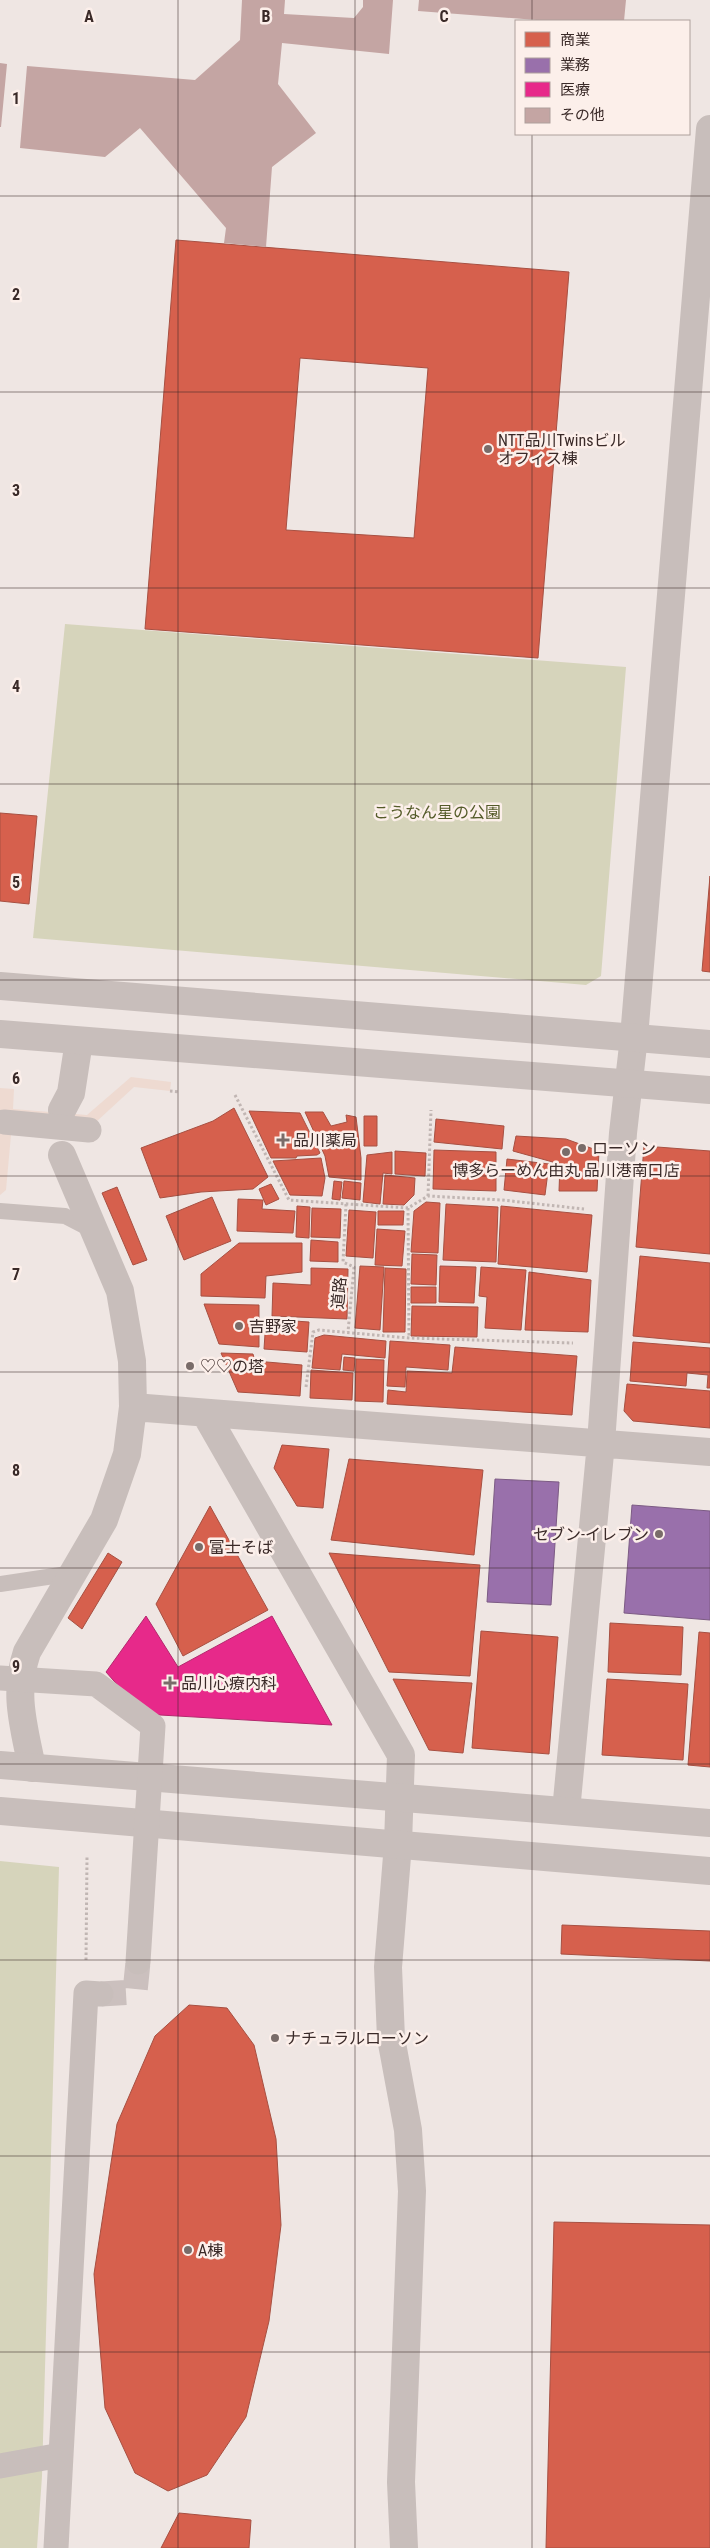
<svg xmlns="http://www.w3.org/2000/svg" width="710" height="2548" viewBox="0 0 710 2548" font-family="'Roboto Condensed','Noto Sans JP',sans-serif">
  <rect width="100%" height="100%" fill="#efe6e3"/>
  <!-- green -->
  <path fill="#d6d4bb" d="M65,624l561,43 -25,309 -15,9 -553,-47z
    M0,1861l59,6 -17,609 -5,72h-37z"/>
  <!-- plaza -->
  <path fill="#eedad1" d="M131,1077l40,5 -1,9 -36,-4 -38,35 -2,20 -83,-7 -5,55 -6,5v-107l14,1 -1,20 74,6z"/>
  <!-- shops -->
  <path fill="#d6604d" stroke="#a75042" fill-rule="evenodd" d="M176,240l393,32 -31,386 -393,-29zM300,358l128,10 -14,170 -128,-8z
    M0,813l37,3 -8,88 -29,-3z
    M710,876v96l-8,-1z
    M234,1108l34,69 -15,12 -52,3 -41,6 -19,-50 72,-27z
    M249,1111l51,2 20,40 -3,2 -20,1 -1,2h-25z
    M305,1112h18l8,14 16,-4 -1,-7 10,2 5,41v22l-32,-3 -4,-21z
    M364,1116h13v30h-13z
    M436,1119l68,7 -2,23 -68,-7z
    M516,1136l50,3 33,12 -2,40h-38l1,-27 -47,-13z
    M644,1146l66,5v103l-74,-7z
    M434,1150l62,2v39l-63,-2z
    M395,1151l31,2 -1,23 -30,-2z
    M392,1152v22l-9,-1 -3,31 -17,-2 4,-47z
    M321,1158l4,20 -3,18 -32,-1 -17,-34z
    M507,1159l42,5 -4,31 -41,-5z
    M385,1175l30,3 -1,17 -10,10 -21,-1z
    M334,1181l8,1 -2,18 -8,-1z
    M344,1181l17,2 -1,17 -18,-2z
    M271,1184l8,15 -13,6 -7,-16z
    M117,1187l30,73 -14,5 -31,-72z
    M212,1197l19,44 -47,19 -18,-44z
    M238,1199l25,1 -1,9 33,2 -2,22 -56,-2z
    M426,1202l14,1 -2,50 -27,-1 3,-41z
    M446,1204l52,3 -2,55 -53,-2z
    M297,1206l13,1 -1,31 -13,-1z
    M501,1206l91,9 -5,57 -89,-8z
    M312,1208l29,1 -1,29 -29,-1z
    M349,1210l27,2 -3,46 -27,-2z
    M378,1211h26l-1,14h-25z
    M377,1229l28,2 -3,35 -27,-1z
    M311,1240l27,2v20l-28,-1z
    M239,1243h63v29l-36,4 -1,22 -64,-2v-22z
    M412,1254l25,1 -1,30 -25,-1z
    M640,1256l70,7v80l-77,-7z
    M360,1266l24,1 -4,63 -25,-2z
    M440,1266l36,1 -2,36 -35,-1z
    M481,1267l45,3 -5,60 -36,-2 2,-31 -8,-1z
    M311,1268l37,1 -1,50 -75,-3 1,-33 38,2z
    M385,1268l21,1 -1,63h-22z
    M529,1272l62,8 -3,52 -63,-2z
    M411,1287h25v16h-25z
    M204,1304l55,1v42l-40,-3z
    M412,1306l66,1 -1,30 -66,-1z
    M266,1319l43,3 -2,30 -43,-3z
    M324,1335l62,6 -1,17 -43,-4 -2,16 -28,-2 3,-30z
    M390,1341l60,4 -2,25 -42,-3 -1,20 -18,-1z
    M633,1342l77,6v40h-3l1,-13 -21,-2 -1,13 -56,-5z
    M455,1347l122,9 -5,59 -185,-11 1,-14 18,2 1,-21 45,2z
    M221,1353l32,1 2,7 47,4 -2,31 -62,-4z
    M344,1357l11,1 -1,13 -11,-1z
    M356,1359l28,1 -1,42 -28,-1z
    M311,1370l42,3 -1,27 -42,-2z
    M627,1384l83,7v37l-77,-7 -9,-10z
    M282,1445l47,4 -6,59 -26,-2 -23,-38z
    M349,1459l134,11 -9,85 -143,-15z
    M210,1506l58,104 -85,46 -27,-52z
    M108,1553l14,9 -40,67 -14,-11z
    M329,1553l151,12 -10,111 -81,-4z
    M610,1623l73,4 -2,48 -73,-3z
    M481,1631l77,6 -9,117 -77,-6z
    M699,1632l11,1v134l-22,-2z
    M393,1679l79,4 -9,70 -34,-3z
    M607,1679l81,5 -5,76 -81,-5z
    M562,1925l148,6v30l-149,-7z
    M189,2005l38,3 27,37 22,94 5,86 -12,96 -23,96 -39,58 -39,16 -33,-18 -30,-65 -11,-134 23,-150 38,-88z
    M554,2222l156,3v323h-164z
    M179,2513l72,7 -2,28h-88z"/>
  <!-- offices -->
  <path fill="#9970ab" stroke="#7c5b84" d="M495,1479l64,3 -8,123 -64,-3z
    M632,1505l78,6v109l-86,-7z"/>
  <!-- health -->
  <path fill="#e7298a" stroke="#b3296d" d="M146,1616l32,51 94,-51 60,109 -189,-11 -37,-42z"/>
  <!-- building -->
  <path fill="#c4a5a3" d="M242,0h43l-1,14 70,4 9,-11v-7h30l-4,54 -107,-11 -4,41 38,49 -44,34 -6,80 -42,-4 2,-15 -86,-100 -35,29 -85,-9 7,-82 168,14 45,-40z
    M419,0h207l-2,21h-75l-131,-10z
    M0,63l7,1 -6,63h-1z"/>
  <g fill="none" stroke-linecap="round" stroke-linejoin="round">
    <!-- pedestrian-tunnel -->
    <path stroke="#cbc0be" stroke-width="25" stroke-dasharray="25 12" stroke-linecap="butt" d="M101,1994l34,-2 3,-30"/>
    <!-- path -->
    <path stroke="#c1b6b3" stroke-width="3" stroke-dasharray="2.5 2.5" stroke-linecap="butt" d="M170,1091l9,1
      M235,1095l54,105 119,8 20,-12 74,4 82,9
      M428,1196l3,-86
      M346,1204l-3,58 11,5 -6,65
      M408,1208l1,130
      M306,1387l7,-55 6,-2 90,8 164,5
      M86,1960l1,-103"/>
    <!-- service -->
    <path stroke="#c8bebb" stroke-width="16" d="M0,1211l65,5 29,15
      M0,1584l74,-11"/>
    <!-- pedestrian -->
    <path stroke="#c8bebb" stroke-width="25" d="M0,2466l61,-11
      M56,2548l30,-555 15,1"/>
    <!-- minor -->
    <path stroke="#c8bebb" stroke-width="28" d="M62,1110l9,-17 8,-52
      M133,1407l577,45
      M205,1413l196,342 -3,89 -10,123 3,71 17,92 4,61 -11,291 3,66
      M32,1768c-8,-42 -19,-74 -5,-116l77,-132 23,-66 6,-47 -1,-46 -12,-70 -58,-136
      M566,1811l35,-368 22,-310 11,-96 76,-908"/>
    <!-- tertiary -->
    <path stroke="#c8bebb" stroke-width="28" d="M0,986l710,58
      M0,1034l710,56
      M0,1765l710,58
      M0,1811l710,60"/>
    <!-- pedestrian-bridge -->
    <path stroke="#c8bebb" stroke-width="25" d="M4,1122l85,8
      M0,1678l96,6 57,42 -15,236"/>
  </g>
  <!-- grid -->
  <path fill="none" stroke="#3a2a28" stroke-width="1" stroke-opacity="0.55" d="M178,0v2548M355,0v2548M532,0v21M532,134v2414M0,196h710M0,392h710M0,588h710M0,784h710M0,980h710M0,1176h710M0,1372h710M0,1568h710M0,1764h710M0,1960h710M0,2156h710M0,2352h710"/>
  <!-- markers -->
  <g fill="#796c69" stroke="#fcefea" stroke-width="2">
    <circle cx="488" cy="449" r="5"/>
    <path d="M280.5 1132.5h5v5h5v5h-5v5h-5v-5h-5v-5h5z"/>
    <circle cx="582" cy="1148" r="5"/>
    <circle cx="566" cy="1152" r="5"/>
    <circle cx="239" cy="1326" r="5"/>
    <circle cx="190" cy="1366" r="5"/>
    <circle cx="659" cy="1534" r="5"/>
    <circle cx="199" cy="1547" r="5"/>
    <path d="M167.5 1675.5h5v5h5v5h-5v5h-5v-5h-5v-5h5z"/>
    <circle cx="275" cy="2038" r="5"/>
    <circle cx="188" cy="2250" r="5"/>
  </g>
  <g text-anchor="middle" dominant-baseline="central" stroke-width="5" stroke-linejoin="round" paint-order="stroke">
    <!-- poi labels -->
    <g font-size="16" fill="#3a2a28" stroke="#fcefea" text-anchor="start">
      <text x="498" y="440">NTT品川Twinsビル<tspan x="498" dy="18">オフィス棟</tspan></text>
      <text x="293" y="1140">品川薬局</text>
      <text x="592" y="1148">ローソン</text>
      <text x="566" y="1170" text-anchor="middle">博多らーめん由丸 品川港南口店</text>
      <text x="249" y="1326">吉野家</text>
      <text x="200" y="1366">♡♡の塔</text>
      <text x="649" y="1534" text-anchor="end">セブン-イレブン</text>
      <text x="209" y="1547">富士そば</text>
      <text x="181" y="1683">品川心療内科</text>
      <text x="285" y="2038">ナチュラルローソン</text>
      <text x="198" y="2250">A棟</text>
    </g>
    <!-- park labels -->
    <g font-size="16" fill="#545b29" stroke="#fcefea">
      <text x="437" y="812">こうなん星の公園</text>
    </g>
    <!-- street labels -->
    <g font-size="16" fill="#3a2a28" stroke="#fcefea">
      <text transform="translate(339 1293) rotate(-85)">道路</text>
    </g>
  </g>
  <g font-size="16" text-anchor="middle" font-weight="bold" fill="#3a2a28" stroke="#fcefea" stroke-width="5" stroke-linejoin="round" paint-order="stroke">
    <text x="89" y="22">A</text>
    <text x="266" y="22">B</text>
    <text x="444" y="22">C</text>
    <text x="16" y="104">1</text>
    <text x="16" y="300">2</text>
    <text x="16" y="496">3</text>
    <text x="16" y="692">4</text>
    <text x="16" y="888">5</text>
    <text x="16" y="1084">6</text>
    <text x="16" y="1280">7</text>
    <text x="16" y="1476">8</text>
    <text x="16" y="1672">9</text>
  </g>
  <!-- legend -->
  <rect x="515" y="20" width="175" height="115" fill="#fcefea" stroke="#aea09c"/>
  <rect x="525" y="32" width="25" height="15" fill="#d6604d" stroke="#aea09c"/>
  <text x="560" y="45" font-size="15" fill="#3a2a28">商業</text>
  <rect x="525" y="58" width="25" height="15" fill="#9970ab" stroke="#aea09c"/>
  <text x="560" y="70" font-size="15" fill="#3a2a28">業務</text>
  <rect x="525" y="82" width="25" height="15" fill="#e7298a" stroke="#aea09c"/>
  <text x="560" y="95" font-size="15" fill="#3a2a28">医療</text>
  <rect x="525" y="108" width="25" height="15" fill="#c4a5a3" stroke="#aea09c"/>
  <text x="560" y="120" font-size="15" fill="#3a2a28">その他</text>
</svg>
